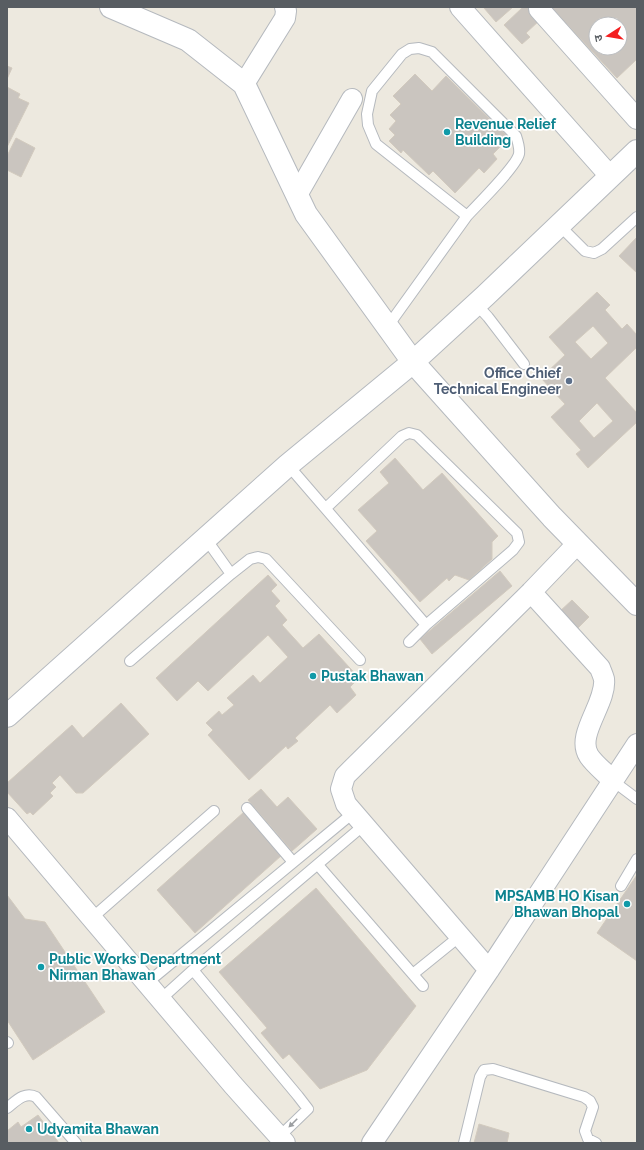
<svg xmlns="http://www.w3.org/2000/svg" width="644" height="1150" viewBox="0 0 644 1150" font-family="Raleway,'Noto Sans Devanagari',sans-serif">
  <rect width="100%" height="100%" fill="#ede9df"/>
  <!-- building -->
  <path fill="#cac5bf" stroke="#d2cabe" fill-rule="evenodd" d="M485,7h28l-17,15 -12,-14z
    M523,7h7l11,12 -15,14 4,4 -8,7 -18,-19z
    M551,7h86v52l-20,19zM596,24h24v24h-24z
    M7,66l5,2 -5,11z
    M415,74l17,17 14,-15 63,62 -16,16 4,5 -13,14 -5,-5 -24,25 -22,-22 -4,4 -26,-25 -2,3 -12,-12 6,-6 -6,-6 7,-8 -6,-6 11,-11 -8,-8z
    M7,87l13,7 -2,4 11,5 -22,44z
    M16,138l19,10 -14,29 -14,-7v-14z
    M637,237v36l-18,-17z
    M597,292l13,13 -5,5 17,19 5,-5 10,11v12l-32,31 32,35v9l-49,46 -12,-14 5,-4 -30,-33 14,-13 -24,-26 24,-23 -16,-18zM593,326l15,17 -17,16 -16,-17zM597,403l16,18 -19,17 -15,-17z
    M395,458l28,32 19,-17 56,63 -6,6v17l-23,21 -14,-5 -6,6 -2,-3 -27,24 -54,-61 11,-10 -19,-21 31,-27 -9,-11z
    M500,571l12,15 -80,68 -12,-15z
    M268,575l9,10 -6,6 9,10 -5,5 12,14 -5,5 21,23 16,-14 40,44 -9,9 6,8 -19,18 -7,-8 -35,33 3,3 -10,8 -2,-3 -37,34 -41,-45 5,-5 -7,-7 13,-12 3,4 12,-10 -7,-7 26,-23 7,8 28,-26 -20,-22 -60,56 -10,-10 -21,20 -21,-23z
    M572,600l17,17 -14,14 -17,-18z
    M121,703l28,31 -66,59h-7l-16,-18 -8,8 4,4 -6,6 3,3 -20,19 -3,-3 -3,2 -20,-22v-9l65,-58 11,13z
    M261,789l16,18 11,-10 29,32 -25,22 -44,-51z
    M244,812l38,43 -87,78 -38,-43z
    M637,875v86l-40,-28z
    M316,888l100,118 -49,64 -47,19 -31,-35 -6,5 -22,-26 6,-5 -48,-56z
    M7,895l18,24 20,3 60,90 -72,48 -26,-40z
    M38,1115l21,28h-52v-12l11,-9 3,5z
    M479,1124l30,9 -2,10h-33z"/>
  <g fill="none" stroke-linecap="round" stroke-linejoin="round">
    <!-- service casing -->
    <g stroke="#b5b9be" stroke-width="12">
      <path id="service" d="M559,225l26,26 9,2 8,-4 35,-32
        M476,304l12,13 36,47
        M388,326l79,-110 -91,-72 -8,-19 -1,-11 5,-23 30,-37 8,-5 9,-1 13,4 84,84c2,6 4,12 3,18 -3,13 -41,50 -52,62
        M288,465l138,160
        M326,508l76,-72 7,-3 8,2 100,98 2,9 -6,8 -87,75 -17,17
        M206,539l25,35
        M130,661l101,-87 19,-15 8,-2 8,2 94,101
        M613,781l24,18
        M247,808l46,54
        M318,865l105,121
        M621,886l16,-27
        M92,918l122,-107
        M193,970l105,126 10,13 -29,28
        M413,974l47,-38
        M147,983l206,-170
        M161,999l32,-29 171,-145
        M7,1042l1,1
        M7,1108c9,-7 18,-17 29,-11l40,46
        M464,1143l16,-66 4,-7 9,-1 91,28 6,4 3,6 -8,24 3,8 8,4"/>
    </g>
    <!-- minor casing -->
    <g stroke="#b5b9be" stroke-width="22">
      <path id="minor" d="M460,7l150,169
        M539,9l98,110
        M244,84l41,-66 1,-7 -1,-4
        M297,195l55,-96
        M531,592l69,76c1,3 3,7 4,11 3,24 -29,56 -15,77 6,9 17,17 24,25
        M7,818l226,267 52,58
        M489,970l-143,-166 -5,-15 4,-13 186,-184 47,-49
        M372,1143l117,-173 148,-226"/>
    </g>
    <!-- tertiary casing -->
    <g stroke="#b5b9be" stroke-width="24">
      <path id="tertiary" d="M111,7l77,33 56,44 62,130 107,148 139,155 85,87
        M7,716l281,-251 125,-103 72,-66 152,-145"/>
    </g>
    <!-- service -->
    <use href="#service" stroke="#fff" stroke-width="10"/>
    <!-- minor -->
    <use href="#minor" stroke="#fff" stroke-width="20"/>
    <!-- tertiary -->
    <use href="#tertiary" stroke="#fff" stroke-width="22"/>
  </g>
  <!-- one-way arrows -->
  <defs><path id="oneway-solid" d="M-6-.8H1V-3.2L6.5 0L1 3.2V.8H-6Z"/></defs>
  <use fill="#9b9ea1" href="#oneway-solid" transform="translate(293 1123) rotate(135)"/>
  <!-- markers -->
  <g fill="#0f9aa8" stroke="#fff" stroke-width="1.5">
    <circle cx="447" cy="132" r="4"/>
    <circle cx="313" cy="676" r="4"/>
    <circle cx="627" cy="904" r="4"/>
    <circle cx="41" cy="967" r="4"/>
    <circle cx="29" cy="1129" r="4"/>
  </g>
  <circle fill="#5c6f8a" stroke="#fff" stroke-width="1.5" cx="569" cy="381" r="4"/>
  <g text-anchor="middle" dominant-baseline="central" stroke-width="3.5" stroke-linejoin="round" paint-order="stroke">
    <!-- culture labels -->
    <g font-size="14" font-weight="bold" fill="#0d838f" stroke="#fff" text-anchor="start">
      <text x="455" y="124">Revenue Relief<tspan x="455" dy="16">Building</tspan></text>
      <text x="321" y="676">Pustak Bhawan</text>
      <text x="619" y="896" text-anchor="end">MPSAMB HO Kisan<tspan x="619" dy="16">Bhawan Bhopal</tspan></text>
      <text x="49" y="959">Public Works Department<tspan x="49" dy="16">Nirman Bhawan</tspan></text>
      <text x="37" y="1129">Udyamita Bhawan</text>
    </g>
    <!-- service labels -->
    <g font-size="14" font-weight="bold" fill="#4e5e75" stroke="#fff" text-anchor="end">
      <text x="561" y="373">Office Chief<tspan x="561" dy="16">Technical Engineer</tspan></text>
    </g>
  </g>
  <!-- border -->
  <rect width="644" height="1150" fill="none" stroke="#585d62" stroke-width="16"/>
  <!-- north arrow -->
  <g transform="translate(608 36) rotate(258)"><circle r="19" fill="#ffffff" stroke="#bcbec0"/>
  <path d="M0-3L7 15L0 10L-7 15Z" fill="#f41f20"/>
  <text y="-6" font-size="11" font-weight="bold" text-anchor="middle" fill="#585d62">उ</text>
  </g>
</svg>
